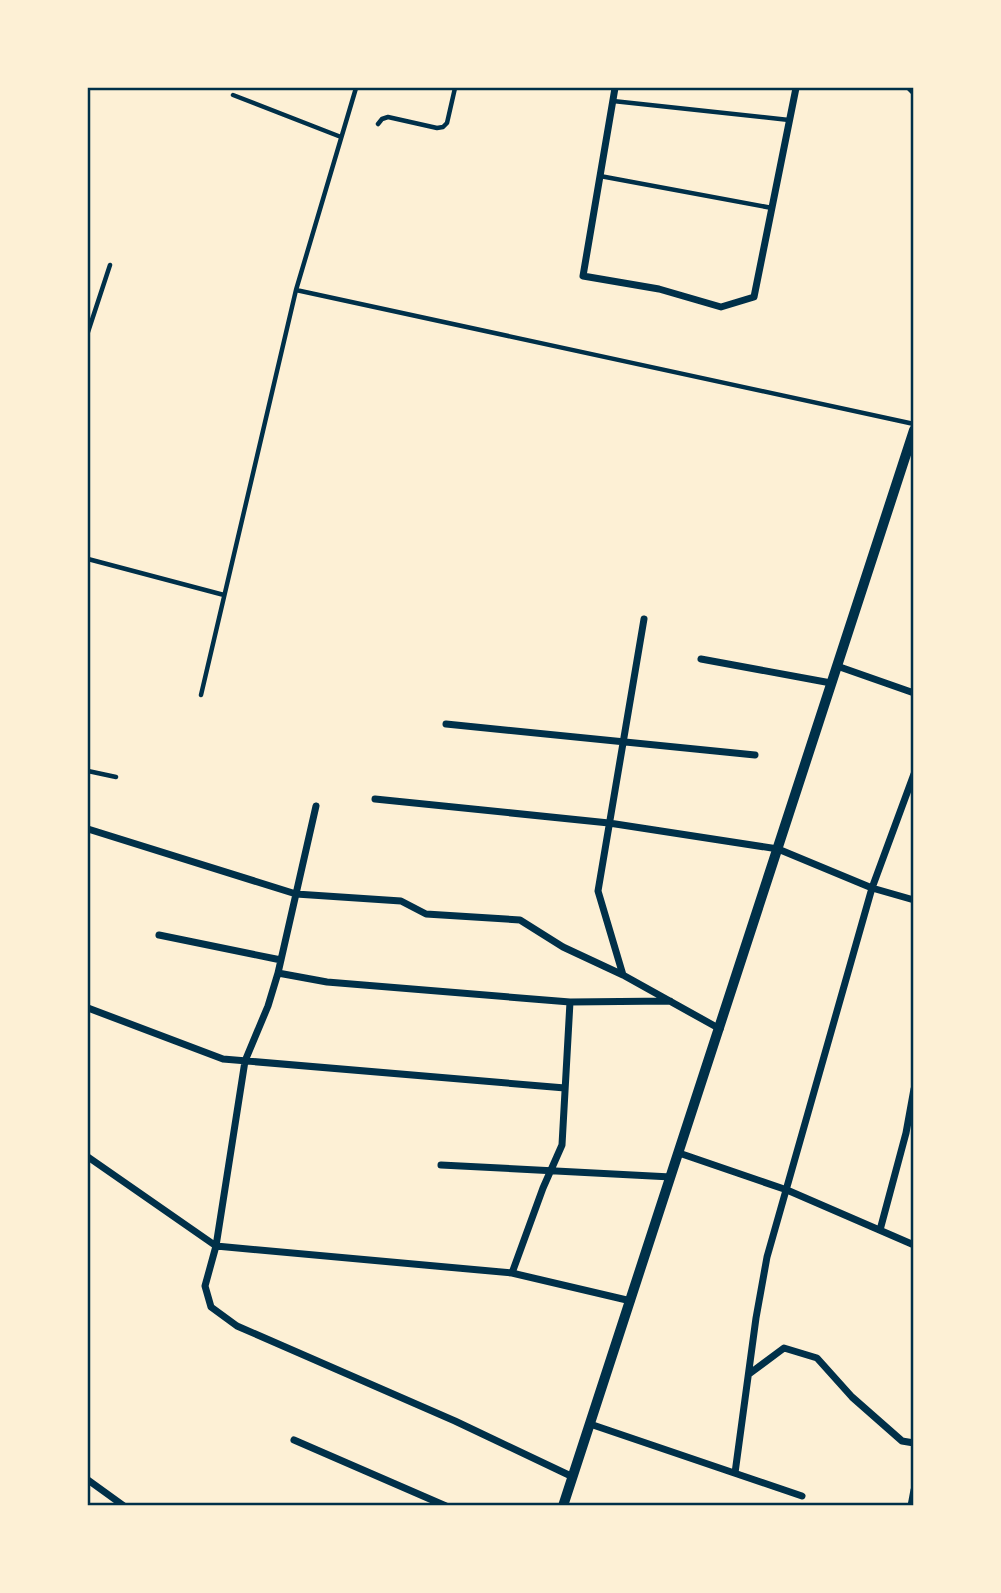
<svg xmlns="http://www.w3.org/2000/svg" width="1001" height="1593" viewBox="0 0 1001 1593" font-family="'Alegreya Sans',sans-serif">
  <rect width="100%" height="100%" fill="#fdf0d5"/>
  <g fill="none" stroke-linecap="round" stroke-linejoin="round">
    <!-- service -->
    <path stroke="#003049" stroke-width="4.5" d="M233,95l108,42
      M613,101l176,19
      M378,124l4,-5 6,-2 49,11 6,-1 4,-4 8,-35
      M600,176l172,32
      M296,290l618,134
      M88,332l22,-67
      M88,559l136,36
      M201,695l95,-405 60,-202
      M88,771l28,6"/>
    <!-- minor -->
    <path stroke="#003049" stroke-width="7" d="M615,88l-32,188 76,13 62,18 33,-10 42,-209
      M910,88l4,4
      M701,659l130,24
      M837,666l77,27
      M446,724l309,31
      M375,799l234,24 169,26 94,39 42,12
      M316,806l-38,167 -10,33 -23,55 -29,185 -11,40 6,21 26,19 218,95 118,56
      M88,829l208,65 105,7 25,13 94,6 43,27 60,28 97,54
      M159,935l122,25
      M278,973l49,9 243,20 100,-1
      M623,975l-25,-84 46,-272
      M88,1008l135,51 342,29
      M679,1153l108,37 127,55
      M88,1157l128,89 296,27 119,28
      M441,1165l230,12
      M880,1230l26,-97 8,-44
      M512,1273l31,-85 19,-43 8,-143
      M749,1374l35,-26 33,10 35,39 50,44 12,2
      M590,1424l212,72
      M294,1440l152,66
      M735,1473l21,-155 11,-61 105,-369 42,-114
      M88,1480l36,26
      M911,1506l3,-16"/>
    <!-- tertiary -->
    <path stroke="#003049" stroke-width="10" d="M563,1506l351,-1076"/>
  </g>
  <!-- border -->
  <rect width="1001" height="1593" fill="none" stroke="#fdf0d5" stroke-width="178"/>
  <rect x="89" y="89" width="823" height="1415" fill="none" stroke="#003049" stroke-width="2.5"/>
</svg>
